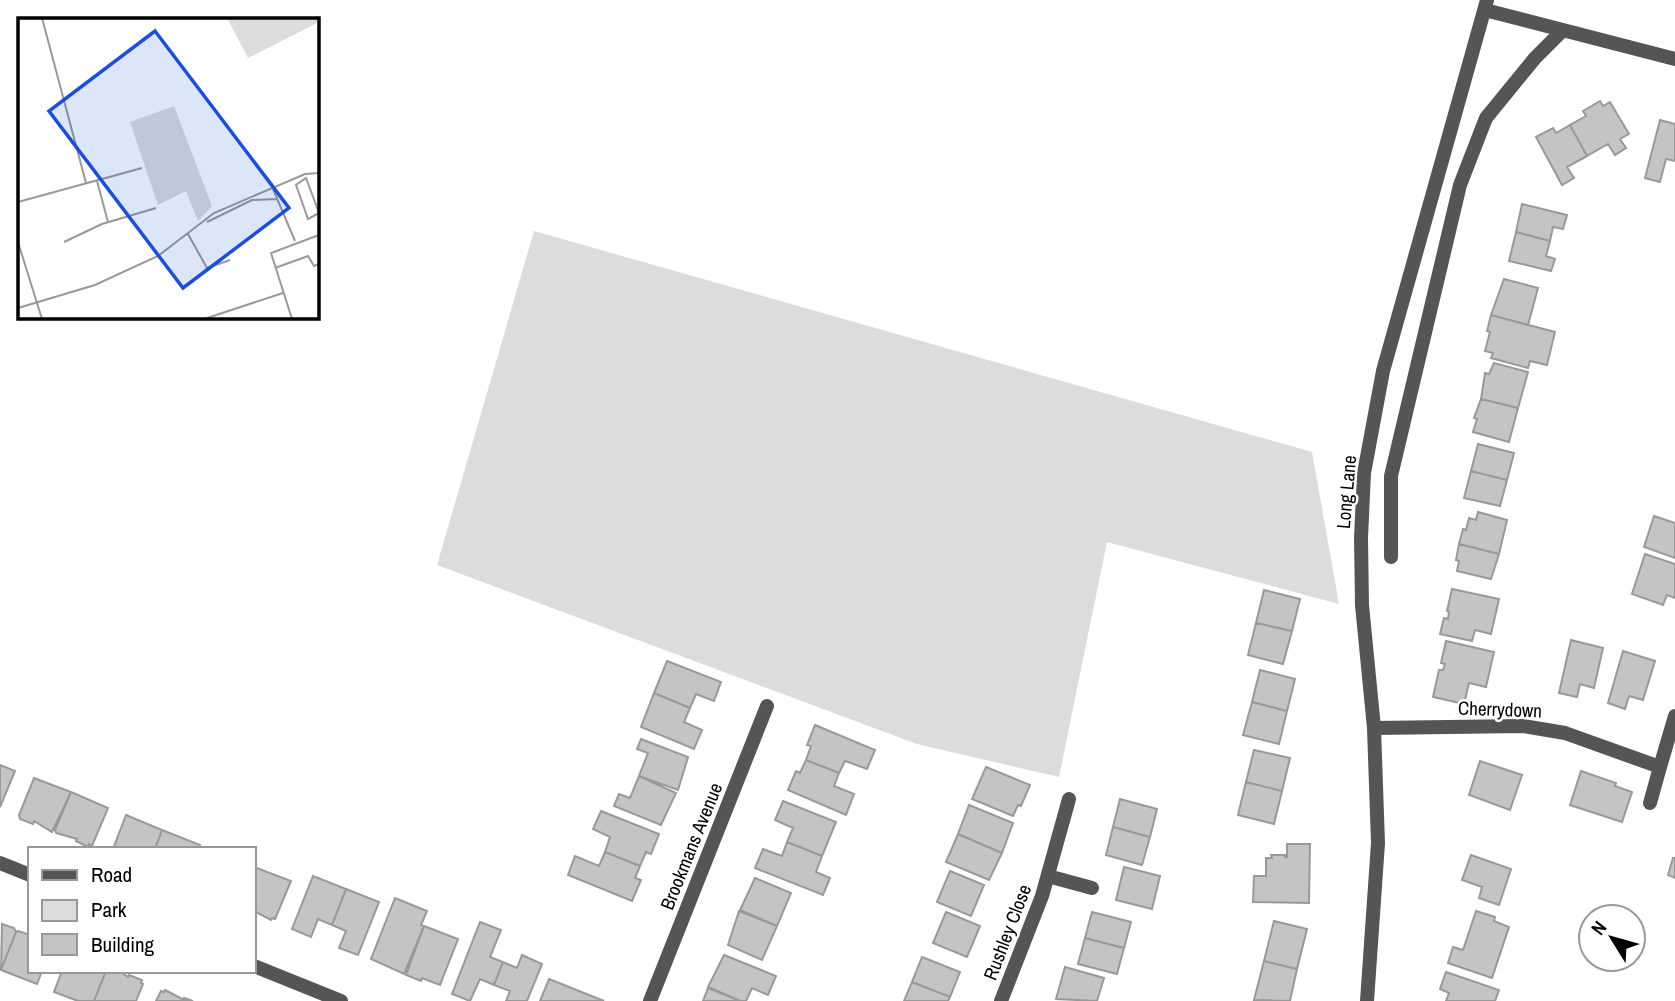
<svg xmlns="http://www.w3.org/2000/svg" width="1675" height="1001" viewBox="0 0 1675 1001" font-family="'Archivo Narrow',sans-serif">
  <rect width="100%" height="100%" fill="#fff"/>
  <!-- green -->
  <path fill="#dcdcdc" d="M534,231l778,221 27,152 -232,-62 -48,235 -142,-33 -480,-179z"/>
  <!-- building -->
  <path fill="#c4c4c4" stroke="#999" stroke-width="2" d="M1600,101l3,5 7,-4 19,32 -9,5 6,9 -11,7 -7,-11 -21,12 -17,-31 16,-9 -3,-5z
    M1660,120l15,4v37l-9,-2 -6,23 -15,-4z
    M1570,125l17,31 -20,11 7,11 -12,7 -26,-48 17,-9 3,5z
    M1522,204l45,11 -4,14 -10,-2 -3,14 -34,-9z
    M1516,232l34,9 -4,15 9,3 -4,12 -42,-10z
    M1504,279l34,9 -10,37 -37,-10z
    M1491,315l64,17 -8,33 -17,-4 -2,7 -37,-10 2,-5 -8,-2 5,-19 -3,-1z
    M1494,363l34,9 -10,36 -37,-9 4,-26 4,1z
    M1481,399l37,9 -9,34 -36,-10 4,-13 -3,-1z
    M1478,444l36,9 -7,27 -36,-9z
    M1471,471l36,9 -7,26 -36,-8z
    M1478,512l29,8 -8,34 -40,-10 4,-15 3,1 3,-12 7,2z
    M1654,516l21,7v35l-31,-11z
    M1459,544l40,10 -8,25 -34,-8 2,-10 -3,-1z
    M1645,554l30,10v34l-8,-3 -4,10 -31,-11z
    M1452,589l47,10 -8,35 -16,-4 -3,11 -32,-7 4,-16 4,1 1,-7 -2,-1z
    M1264,590l36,9 -8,32 -36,-8z
    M1256,623l36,8 -9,33 -35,-9z
    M1571,640l32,8 -9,40 -14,-4 -3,13 -18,-4z
    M1446,641l48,11 -8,35 -17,-4 -5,21 -31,-7 6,-27h4l2,-6 -4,-1z
    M1623,651l32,10 -12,39 -14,-4 -4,13 -17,-6z
    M667,661l54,21 -7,19 -18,-7 -6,14 -36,-15z
    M1260,670l35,9 -8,32 -35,-9z
    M654,693l36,15 -6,14 18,8 -8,19 -53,-22z
    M1252,702l35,9 -8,33 -36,-9z
    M815,725l60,25 -8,19 -22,-8 -6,12 -33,-13 5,-14 -4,-1z
    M641,739l47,18 -10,33 -39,-14 9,-23 -11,-4z
    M1254,750l36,8 -8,33 -36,-9z
    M806,760l33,13 -5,13 20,8 -8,21 -58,-25 8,-19 4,2z
    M1480,761l42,14 -12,35 -41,-15z
    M0,765l15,6 -15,36z
    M986,767l44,18 -9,21 -3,-1 -5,11 -41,-17z
    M1581,771l35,12 -1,3 17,6 -10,30 -52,-17z
    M639,776l37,17 -15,32 -47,-19 5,-12 11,4z
    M34,778l37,14 -19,40 -18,-11 -1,3 -13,-5 -1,-4z
    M1246,782l36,9 -8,33 -36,-9z
    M71,792l37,16 -16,38 -3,-2 -1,3 -12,-6 1,-2 -21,-6 -1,-3z
    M1120,799l37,10 -7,28 -37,-10z
    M783,801l53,21 -14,34 -35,-14 6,-14 -18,-8z
    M969,805l44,18 -11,30 -44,-19z
    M601,811l58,23 -8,20 -5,-2 -6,14 -35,-14 5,-15 -17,-8z
    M126,815l36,15 -7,19h-42z
    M1113,827l37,10 -8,28 -36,-10z
    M162,830l38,15 -2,4h-43z
    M958,834l44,19 -13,27 -43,-18z
    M787,842l35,14 -6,16 14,6 -7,17 -68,-27 8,-19 19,7z
    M1287,844h23l-1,59 -56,-1 1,-26h12v-18h6l-1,-3h14v2h2z
    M605,852l35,14 -5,12 6,2 -9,21 -64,-26 7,-19 24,10z
    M1471,855l40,14 -12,36 -20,-7 3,-11 -20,-7z
    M1673,858h2v20l-7,-3z
    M254,867l37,14 -16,38 -3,-1 -1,2 -17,-9z
    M1124,867l36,9 -8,33 -36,-9z
    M950,871l34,14 -13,31 -34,-14z
    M313,876l33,13 -14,36 -14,-6 -7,18 -19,-8z
    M755,878l36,15 -14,33 -37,-16z
    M346,889l33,13 -21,53 -19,-7 7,-17 -14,-6z
    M395,898l32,13 -6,14 3,1 -20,48 -33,-15z
    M739,911l38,15 -15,34 -34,-15z
    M1476,911l19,6 -1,4 15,6 -17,51 -44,-15 5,-16 10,3z
    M946,912l34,14 -13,31 -34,-14z
    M1092,912l39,10 -7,26 -39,-10z
    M1274,921l33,8 -10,40 -33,-8z
    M480,922l21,8 -11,27 13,5 -9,23 -14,-6 -10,22 -18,-7z
    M2,924l12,4 2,4 -15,38z
    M424,926l34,13 -18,46 -18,-7 -1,3 -15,-6z
    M18,931l12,4v36h12l-5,13 -36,-14 15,-38z
    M1085,938l39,10 -7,26 -39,-10z
    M522,955l20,9 -15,37h-21l4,-10 -16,-6 9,-23 14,6z
    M724,955l52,21 -8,19 -16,-7 -6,13h-6l-32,-14z
    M922,957l38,15 -10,25 -38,-15z
    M1264,961l33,8 -7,32 -36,-1z
    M1065,967l39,11 -7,23 -41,-2z
    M62,971h44l-12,30h-16l-24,-9z
    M106,971h13l9,6 1,-2 13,5 -1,3 2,1 -7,17h-42z
    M1446,972l53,18 -4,11h-49l3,-8 -9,-4z
    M549,979l55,22h-64z
    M912,982l38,15 -2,4h-44z
    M708,988l3,1 29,12h-37z
    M165,990l19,10v-2l9,3h-37l5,-10 3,1z"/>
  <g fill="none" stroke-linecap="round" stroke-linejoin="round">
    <!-- street -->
    <path stroke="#555" stroke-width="14" d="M1485,10l190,49
      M1391,557v-81l69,-291 26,-67 49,-60 28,-28
      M1374,728l149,-2 42,7 95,34 15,-51
      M1650,803l10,-36
      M0,863l30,12
      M1048,876l44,12
      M254,966l87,35
      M650,1001l117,-295
      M1001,1001l41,-105 27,-97
      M1367,1001l11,-158 -4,-115 -12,-123 -1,-67 3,-65 19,-102 104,-371"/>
  </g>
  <g text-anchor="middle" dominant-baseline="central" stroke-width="5" stroke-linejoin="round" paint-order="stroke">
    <!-- street labels -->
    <g font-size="19" fill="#000" stroke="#fff">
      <text transform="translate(1346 492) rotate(-85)">Long Lane</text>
      <text transform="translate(1500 709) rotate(2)">Cherrydown</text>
      <text transform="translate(691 846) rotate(-68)">Brookmans Avenue</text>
      <text transform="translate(1007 932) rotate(-69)">Rushley Close</text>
    </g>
  </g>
  <!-- overview -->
  <g transform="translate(18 18)">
    <rect width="301" height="301" fill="#fff"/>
    <path d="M209,0h92v4l-71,36zM156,88l38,100 -14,15 -12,-30 -28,14 -28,-83z" fill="#dcdcdc"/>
    <path fill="none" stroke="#999" stroke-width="2" d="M24,0l44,165M79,163l11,41M255,171l22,52M0,184l124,-34M301,195l-11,6 -12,-34 10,-7 13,35v1M189,204l45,-22 25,-1M170,216l19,34 23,-8M0,224l24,77M46,224l38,-18 54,-16M257,250l33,-12 6,10 5,-2M0,290l77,-23 63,-29 56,-43 91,-39 14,-1M186,301l79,-26M274,301l-21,-66 48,-18"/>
    <path fill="#1d4ed8" fill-opacity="0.15" stroke="#1d4ed8" stroke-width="3.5" d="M137,13l134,177 -106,80 -134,-177z"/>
    <rect width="301" height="301" fill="none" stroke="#000" stroke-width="3.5"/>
  </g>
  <!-- legend -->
  <rect x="28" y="847" width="228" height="126" fill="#ffffff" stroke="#999999" stroke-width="2"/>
  <rect x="42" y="870" width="35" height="10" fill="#555555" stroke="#999999" stroke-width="2"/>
  <text x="91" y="882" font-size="21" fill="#000000">Road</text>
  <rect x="42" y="900" width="35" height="21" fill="#dcdcdc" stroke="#999999" stroke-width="2"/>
  <text x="91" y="917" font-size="21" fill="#000000">Park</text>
  <rect x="42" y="934" width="35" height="21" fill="#c4c4c4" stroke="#999999" stroke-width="2"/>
  <text x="91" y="952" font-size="21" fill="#000000">Building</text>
  <!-- north arrow -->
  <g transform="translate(1612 938) rotate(307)"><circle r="33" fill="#ffffff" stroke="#999999" stroke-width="2"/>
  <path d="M0-5L12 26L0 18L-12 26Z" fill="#000000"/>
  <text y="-10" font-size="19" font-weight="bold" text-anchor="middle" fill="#000000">N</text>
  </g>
</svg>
